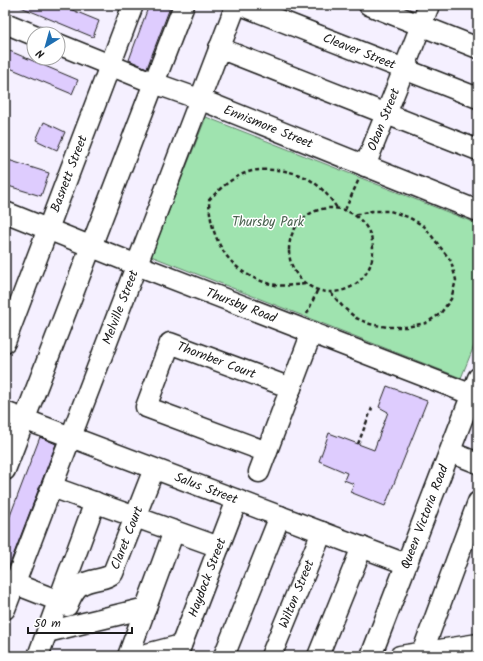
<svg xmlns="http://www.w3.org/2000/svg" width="483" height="661" viewBox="0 0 483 661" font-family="Kalam,sans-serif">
  <rect width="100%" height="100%" fill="#f5f0ff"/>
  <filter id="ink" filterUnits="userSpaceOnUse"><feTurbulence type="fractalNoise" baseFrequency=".025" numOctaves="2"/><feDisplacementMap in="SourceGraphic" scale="8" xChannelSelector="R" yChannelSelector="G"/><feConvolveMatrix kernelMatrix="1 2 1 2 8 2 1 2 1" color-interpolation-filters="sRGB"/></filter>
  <g filter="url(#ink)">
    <!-- green -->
    <path fill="#9fe3af" stroke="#5e8066" d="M206,117l272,107v112l-17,42 -310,-122z"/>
    <!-- building -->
    <path fill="#deccfe" stroke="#1c1c1c" d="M16,5h44l39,16 -6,16z
      M149,5h22l-24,63 -18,-8z
      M5,49l73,31 -6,14 -67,-28z
      M44,122l21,10 -8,18 -21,-10z
      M5,159l44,14 -8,23 -36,-11z
      M387,386l40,15 -42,105 -35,-14 4,-8 -10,-4 3,-7 -28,-12 10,-28 45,17 14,-38 -9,-5z
      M40,437l16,7 -48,125h-3v-40z"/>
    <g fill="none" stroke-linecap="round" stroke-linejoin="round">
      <!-- minor casing -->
      <g stroke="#1c1c1c" stroke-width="23">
        <g id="minor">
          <path id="s1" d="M241,5l237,93"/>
          <path d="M369,5l109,43"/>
          <path d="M5,23l29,12"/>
          <path id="s2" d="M58,44l96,39 45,16 279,112"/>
          <path d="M219,48l259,102"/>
          <path id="s3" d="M365,166l39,-97 25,-64"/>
          <path id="s4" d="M5,212l132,53 341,132"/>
          <path id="s5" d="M5,342l128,-337"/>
          <path id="s6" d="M5,412l401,152"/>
          <path id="s7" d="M267,452l-121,-45 24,-64 121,45"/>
          <path d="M450,452l28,11"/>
          <path d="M5,470l179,-465"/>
          <path d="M259,472l53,-140"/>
          <path d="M52,487l167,60"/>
          <path d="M5,580l54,21"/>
          <path id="s8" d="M67,606c8,-19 11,-23 32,-27 5,-1 10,-2 14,-6l41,-104"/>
          <path id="s9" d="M5,609l231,-604"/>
          <path d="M47,632l99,-24"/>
          <path d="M422,653l56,-151"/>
          <path d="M38,656l57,-154"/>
          <path d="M128,656l46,-125"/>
          <path d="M139,656l42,-11"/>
          <path id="s10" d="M177,656l60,-156"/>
          <path d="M224,656l56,-140"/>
          <path id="s11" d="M271,656l51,-124"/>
          <path d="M318,656l44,-109"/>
          <path id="s12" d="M371,656l107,-278"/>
          <path d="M400,656l78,-12"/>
        </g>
      </g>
      <!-- path -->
      <path stroke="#1c1c1c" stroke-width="2.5" stroke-dasharray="4 3" stroke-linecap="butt" d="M289 250a42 42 0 1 1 84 0a42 42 0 1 1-84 0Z
        M345,210l14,-31
        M305,284c-11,1 -23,3 -34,0 -41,-10 -61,-43 -62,-84 12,-13 26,-25 43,-29 8,-2 17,-1 25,-1 29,3 44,14 60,38
        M331,293l12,14 13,11 14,6 17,3h19l20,-4 14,-9 11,-15 5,-19 -5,-19 -27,-35 -16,-9 -18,-6h-18l-18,4
        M307,314l10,-23
        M358,444l14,-36"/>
      <!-- minor -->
      <use href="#minor" stroke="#fff" stroke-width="20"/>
    </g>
  </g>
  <g text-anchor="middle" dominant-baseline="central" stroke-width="3" stroke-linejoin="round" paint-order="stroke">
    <!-- street labels -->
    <g font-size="13" fill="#1c1c1c" stroke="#fff">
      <text stroke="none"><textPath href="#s1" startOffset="127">Cleaver Street</textPath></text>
      <text stroke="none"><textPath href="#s3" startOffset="50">Oban Street</textPath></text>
      <text stroke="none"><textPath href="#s2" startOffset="226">Ennismore Street</textPath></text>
      <text stroke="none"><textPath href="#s5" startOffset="180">Basnett Street</textPath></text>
      <text stroke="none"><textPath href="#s4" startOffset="254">Thursby Road</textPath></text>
      <text stroke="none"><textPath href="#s9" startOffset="323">Melville Street</textPath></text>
      <text stroke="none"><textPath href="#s7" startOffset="247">Thornber Court</textPath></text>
      <text stroke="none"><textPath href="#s6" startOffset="215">Salus Street</textPath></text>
      <text stroke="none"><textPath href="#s12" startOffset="149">Queen Victoria Road</textPath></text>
      <text stroke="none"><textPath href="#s8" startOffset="98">Claret Court</textPath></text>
      <text stroke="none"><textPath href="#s10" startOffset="84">Haydock Street</textPath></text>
      <text stroke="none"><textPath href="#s11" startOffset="67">Wilton Street</textPath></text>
    </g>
    <!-- park labels -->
    <g font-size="13" fill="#4a624f" stroke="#fff">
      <text x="268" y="222">Thursby Park</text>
    </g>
  </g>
  <!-- margin -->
  <rect width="483" height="661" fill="none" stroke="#fff" stroke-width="20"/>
  <rect x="10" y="10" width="463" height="641" fill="none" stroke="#1c1c1c" stroke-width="1.5" filter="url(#ink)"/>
  <!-- north arrow -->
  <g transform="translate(46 46) rotate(217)"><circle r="19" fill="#ffffff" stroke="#a4a4a4"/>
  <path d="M0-3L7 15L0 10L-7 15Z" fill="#1f6fb2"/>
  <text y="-6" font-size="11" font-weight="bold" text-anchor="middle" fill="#1c1c1c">N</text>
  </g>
  <!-- scale -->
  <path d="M28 627v6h104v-6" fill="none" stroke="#1c1c1c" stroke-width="2"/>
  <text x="34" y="627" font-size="12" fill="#1c1c1c" stroke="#ffffff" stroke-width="3" paint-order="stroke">50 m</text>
</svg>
